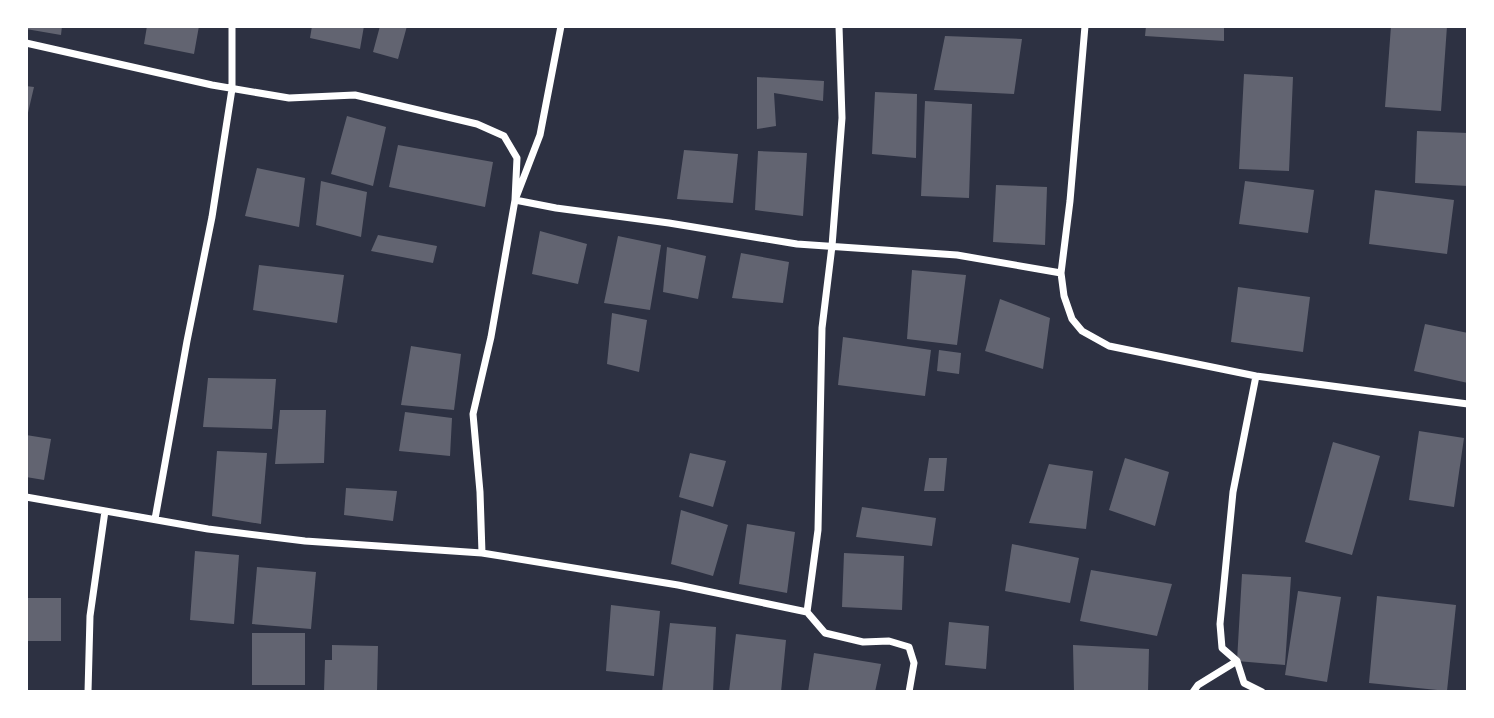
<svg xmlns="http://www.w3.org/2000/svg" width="1494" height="718" viewBox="0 0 1494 718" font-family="Karla,sans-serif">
  <rect width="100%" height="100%" fill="#2d3142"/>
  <!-- building -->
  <path fill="#626471" d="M26,26h36l-1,9 -35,-6z
    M147,26h52l-5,28 -50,-10z
    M312,26h52l-4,23 -50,-11z
    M380,26h27l-9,33 -25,-7z
    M1146,26h78v15l-79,-5z
    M1391,26h56l-6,85 -56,-4z
    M945,36l77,3 -8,55 -80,-4z
    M1244,74l49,3 -4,94 -50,-2z
    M757,77l67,4 -1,20 -49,-8 2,33 -19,3z
    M26,86l8,1 -7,30h-1z
    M875,92l42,2 -1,64 -44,-4z
    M925,101l47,3 -3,94 -48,-2z
    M347,116l39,11 -13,59 -42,-12z
    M1417,131l51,2v53l-53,-3z
    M398,145l95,17 -8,45 -96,-20z
    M684,150l54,4 -5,49 -56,-4z
    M758,151l49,2 -4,63 -48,-6z
    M257,168l48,10 -6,49 -54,-11z
    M321,181l46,11 -6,45 -45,-12z
    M1245,181l69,9 -6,43 -69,-9z
    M996,185l51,2 -2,58 -52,-3z
    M1375,190l79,10 -7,54 -78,-10z
    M540,231l47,13 -9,40 -46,-10z
    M378,235l59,11 -4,17 -62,-12z
    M618,236l43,9 -11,65 -46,-7z
    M667,247l39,9 -8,43 -35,-7z
    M741,253l48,9 -6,41 -51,-5z
    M259,265l85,10 -7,48 -84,-13z
    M912,270l54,5 -9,70 -50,-6z
    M1238,287l72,10 -7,55 -72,-10z
    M1000,299l50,19 -7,51 -58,-18z
    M612,313l35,7 -8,52 -32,-8z
    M1425,324l43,9v50l-54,-12z
    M843,337l88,13 -6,46 -87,-11z
    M411,346l50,8 -7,56 -53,-5z
    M939,350l22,3 -2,21 -22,-3z
    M208,378l68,1 -4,50 -69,-2z
    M280,410h46l-2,53 -49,1z
    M405,412l47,6 -2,38 -51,-5z
    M1419,431l45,7 -10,69 -45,-7z
    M26,435l25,4 -7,41 -18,-3z
    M1333,442l47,14 -28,99 -47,-13z
    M217,451l50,2 -6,71 -49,-8z
    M690,453l36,8 -13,46 -34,-10z
    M929,458h18l-3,33h-20z
    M1125,458l44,14 -14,54 -46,-16z
    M1049,464l44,7 -7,58 -57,-6z
    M346,488l51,3 -4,30 -49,-6z
    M862,507l74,11 -4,28 -76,-9z
    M681,510l47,15 -15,51 -42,-12z
    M747,524l48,8 -8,61 -48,-9z
    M1012,544l67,14 -9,45 -65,-12z
    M195,551l44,4 -5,69 -44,-4z
    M844,553l60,3 -2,54 -60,-3z
    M257,567l59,5 -5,57 -59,-5z
    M1091,570l81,14 -15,52 -77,-15z
    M1242,574l49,3 -6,88 -48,-4z
    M1298,591l43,6 -14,85 -42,-7z
    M1377,596l79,9 -9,86 -78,-8z
    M26,598h35v43h-35z
    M611,605l49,6 -6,65 -48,-5z
    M949,622l40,4 -3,43 -41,-4z
    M670,623l46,4 -3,65h-51z
    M252,633h53v52h-53z
    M736,634l50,6 -5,52h-52z
    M332,645l46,1 -1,46h-53l1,-32h7z
    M1073,645l76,4 -1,43h-74z
    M814,653l67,11 -6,28h-67z"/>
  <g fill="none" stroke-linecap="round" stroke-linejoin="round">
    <!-- minor -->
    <path stroke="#fff" stroke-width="7" d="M839,26l3,92 -10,128 -10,82 -4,202 -11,82 18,21 38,9 26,-1 20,6 5,16 -5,29
      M1085,26l-15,175 -9,72 3,23 8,23 10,12 27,15 147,30 212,28
      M26,43l186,42 77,13 66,-3 122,29 27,12 13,22 -2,42 41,8 113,15 128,21 160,11 104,18
      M1256,376l-23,116 -13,132 2,24 15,13 7,22 18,9
      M26,497l182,32 97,12 177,12 196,32 129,27
      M155,519l32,-178 25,-124 20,-128v-63
      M482,553l-2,-61 -7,-78 18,-77 24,-137 25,-65 21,-109
      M88,692l2,-76 15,-105
      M1193,692l5,-7 39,-24"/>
  </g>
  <!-- border -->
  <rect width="1494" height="718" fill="none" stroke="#ffffff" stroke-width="56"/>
</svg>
